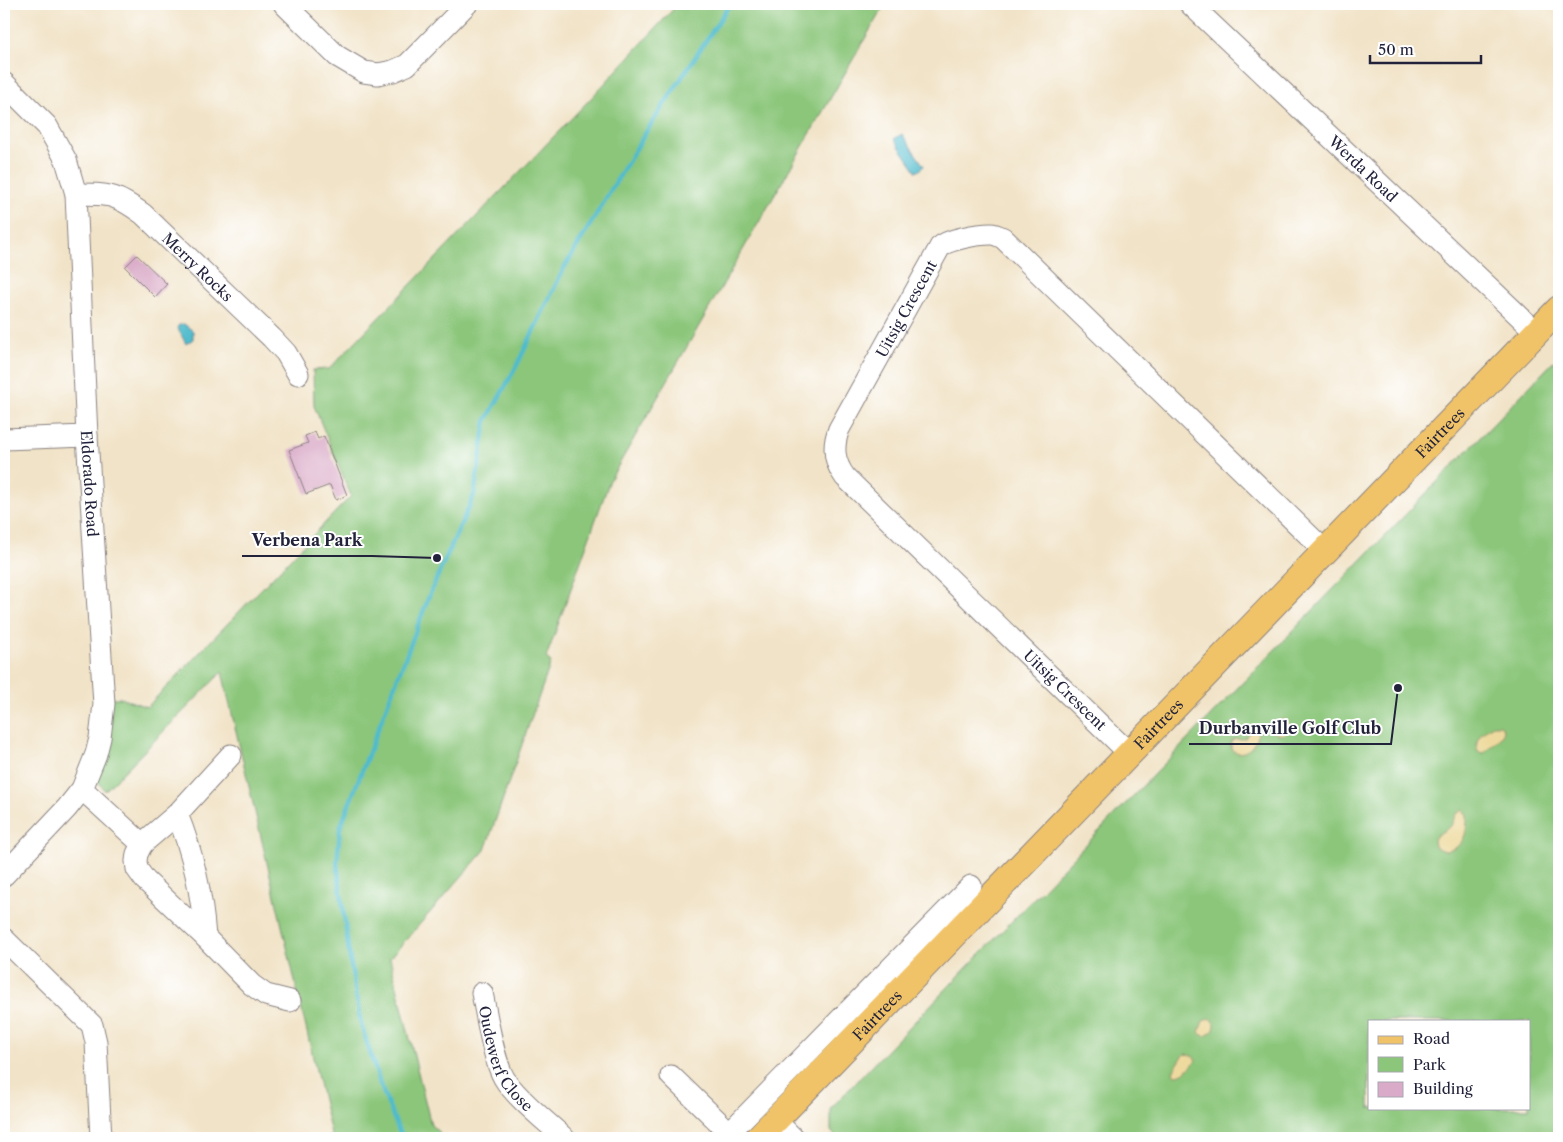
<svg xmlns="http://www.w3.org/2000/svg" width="1563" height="1142" viewBox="0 0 1563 1142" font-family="'Libre Caslon Text',serif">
  <rect width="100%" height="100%" fill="#fff"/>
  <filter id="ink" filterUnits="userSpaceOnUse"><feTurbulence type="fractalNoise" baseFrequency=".02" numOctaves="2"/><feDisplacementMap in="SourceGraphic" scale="10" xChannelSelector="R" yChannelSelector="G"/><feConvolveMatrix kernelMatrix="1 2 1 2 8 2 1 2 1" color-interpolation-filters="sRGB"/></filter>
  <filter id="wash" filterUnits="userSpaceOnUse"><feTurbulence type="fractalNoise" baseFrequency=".0096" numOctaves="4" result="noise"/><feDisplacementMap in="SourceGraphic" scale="20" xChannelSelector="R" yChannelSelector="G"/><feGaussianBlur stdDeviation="1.12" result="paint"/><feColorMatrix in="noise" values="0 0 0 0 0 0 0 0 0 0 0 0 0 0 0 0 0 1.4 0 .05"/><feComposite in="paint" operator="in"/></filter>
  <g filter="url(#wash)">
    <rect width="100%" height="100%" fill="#f1e3c7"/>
    <!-- green -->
    <path fill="#8bc67a" stroke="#56745a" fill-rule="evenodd" d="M678,4h207l-275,476 -64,178 5,4 -66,188 -95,108 41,167 14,13h-113l-110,-466 -117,119 -10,-13 16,-80h10l26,9 204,-211 -37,-90 -1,-36 16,-1 265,-274z
      M1559,356v782h-722l-6,-7v-23zM1369,1021h160v87h-160z"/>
    <!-- sand -->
    <path fill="#eeda9e" stroke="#887e6c" d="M1285,719l6,6 -1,5 -8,5 -8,-2v-7l6,-6z
      M1493,725h6l3,1 1,6 -1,4 -18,17 -6,-1c-5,-13 5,-21 15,-27z
      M1253,730h3l2,2c-2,13 -12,25 -25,19l-2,-3 1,-7 4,-2h8z
      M1463,810l4,5c0,14 -1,30 -17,35 -6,2 -10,0 -15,-4l-1,-6 2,-4 15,-10 5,-12z
      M1211,1018l4,6 -1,6 -8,6 -4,-1 -3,-3 4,-11z
      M1186,1054l8,3 2,3c-3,6 -14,16 -21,15l-2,-3 1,-2 9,-14z"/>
    <!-- water -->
    <path fill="#50bbcc" stroke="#396e84" d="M902,134l22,32 -7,6 -23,-33z
      M184,324l9,7v8l-7,5 -9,-17 2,-2z"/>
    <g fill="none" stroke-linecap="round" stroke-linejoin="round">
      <!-- stream -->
      <path stroke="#50bbcc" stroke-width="4.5" d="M405,1138l-6,-7 -19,-47 -19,-60 -12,-70 -12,-91 3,-35 91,-237 43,-96 12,-74 30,-54 48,-99 82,-136 84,-128"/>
    </g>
    <g id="blocks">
      <!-- building -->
      <path fill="#daabc8" d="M137,255l30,29 -12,13 -30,-30z
        M315,432l3,7 6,-3 23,59 -11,5 -6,-15 -24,9 -17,-44 19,-7 -3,-7z"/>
    </g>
  </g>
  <g filter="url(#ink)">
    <use href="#blocks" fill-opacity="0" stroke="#8a8281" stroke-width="1"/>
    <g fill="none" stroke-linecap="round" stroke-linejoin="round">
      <!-- minor casing -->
      <g stroke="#8a8281" stroke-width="23">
        <g id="minor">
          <path d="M284,4l53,52 27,16 14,2 15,-3 14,-6 60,-61"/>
          <path id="s1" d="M1190,4l346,328"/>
          <path id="s2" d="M4,83l43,43 19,34 10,34 11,242 17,268 -4,34 -4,16 -14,35 -15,19 -63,67"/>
          <path id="s3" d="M76,194c34,0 39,0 67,20l129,124 14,15 12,21"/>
          <path d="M4,439l83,-3"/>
          <path id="s4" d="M1130,754l-285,-277c-11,-15 -13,-30 -6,-48l101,-182c8,-8 39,-13 51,-13 4,0 8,2 12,4l323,314"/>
          <path d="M82,789l60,55 -5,10 -1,7 1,8 8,11 60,57 47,48 14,10 24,6"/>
          <path d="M177,814l54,-59"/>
          <path d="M142,844l35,-30c16,39 25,81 28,123"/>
          <path d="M4,939l88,86 4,17 5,96"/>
          <path id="s5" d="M482,993c5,23 11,66 22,85 11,19 43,44 60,60"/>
          <path d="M671,1076l59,57"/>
          <path d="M776,1121l17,17"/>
          <path d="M724,1138l247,-252"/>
        </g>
      </g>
      <!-- major casing -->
      <g stroke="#8a8281" stroke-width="28">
        <g id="major">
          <path id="s6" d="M758,1138l801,-829"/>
        </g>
      </g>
      <!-- minor -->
      <use href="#minor" stroke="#fff" stroke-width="21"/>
      <!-- major -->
      <use href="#major" stroke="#f1c369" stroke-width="26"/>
    </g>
  </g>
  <g text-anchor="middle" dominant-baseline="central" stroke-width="4" stroke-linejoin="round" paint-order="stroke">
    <!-- street labels -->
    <g font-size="15" fill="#22223b" stroke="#fff">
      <text stroke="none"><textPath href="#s1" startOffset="239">Werda Road</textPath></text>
      <text stroke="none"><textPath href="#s3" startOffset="148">Merry Rocks</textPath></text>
      <text stroke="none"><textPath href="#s4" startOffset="586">Uitsig Crescent</textPath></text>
      <text stroke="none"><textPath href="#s6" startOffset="981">Fairtrees</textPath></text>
      <text stroke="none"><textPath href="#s2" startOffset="425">Eldorado Road</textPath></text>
      <text transform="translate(1065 690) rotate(44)">Uitsig Crescent</text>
      <text stroke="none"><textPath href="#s6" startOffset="576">Fairtrees</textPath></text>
      <text stroke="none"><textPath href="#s6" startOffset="171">Fairtrees</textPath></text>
      <text stroke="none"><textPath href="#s5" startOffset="71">Oudewerf Close</textPath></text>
    </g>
  </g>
  <!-- callouts -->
  <path fill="none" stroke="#22223b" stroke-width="2" d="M437 558L372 556H242M1398 688L1391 744H1189"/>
  <g fill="#22223b" stroke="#fff" stroke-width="2">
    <circle cx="437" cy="558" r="5"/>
    <circle cx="1398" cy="688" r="5"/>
  </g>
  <g font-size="16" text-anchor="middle" font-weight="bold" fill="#22223b" stroke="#fff" stroke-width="4" stroke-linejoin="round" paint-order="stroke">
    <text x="307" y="546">Verbena Park</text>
    <text x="1290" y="734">Durbanville Golf Club</text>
  </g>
  <!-- margin -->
  <rect width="1563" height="1142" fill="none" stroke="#fff" stroke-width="20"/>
  <!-- legend -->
  <rect x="1368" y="1020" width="162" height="90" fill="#ffffff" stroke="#a7a7b1"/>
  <rect x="1378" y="1036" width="25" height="8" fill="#f1c369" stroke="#a7a7b1"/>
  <text x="1413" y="1044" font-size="15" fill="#22223b">Road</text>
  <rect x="1378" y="1057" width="25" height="15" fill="#8bc67a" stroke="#a7a7b1"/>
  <text x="1413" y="1070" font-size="15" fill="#22223b">Park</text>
  <rect x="1378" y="1082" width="25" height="15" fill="#daabc8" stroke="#a7a7b1"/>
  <text x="1413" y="1094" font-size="15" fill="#22223b">Building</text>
  <!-- scale -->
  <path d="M1370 55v8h111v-8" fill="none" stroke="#22223b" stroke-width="2.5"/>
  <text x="1378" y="55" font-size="15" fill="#22223b" stroke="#ffffff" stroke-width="4" paint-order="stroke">50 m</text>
</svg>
